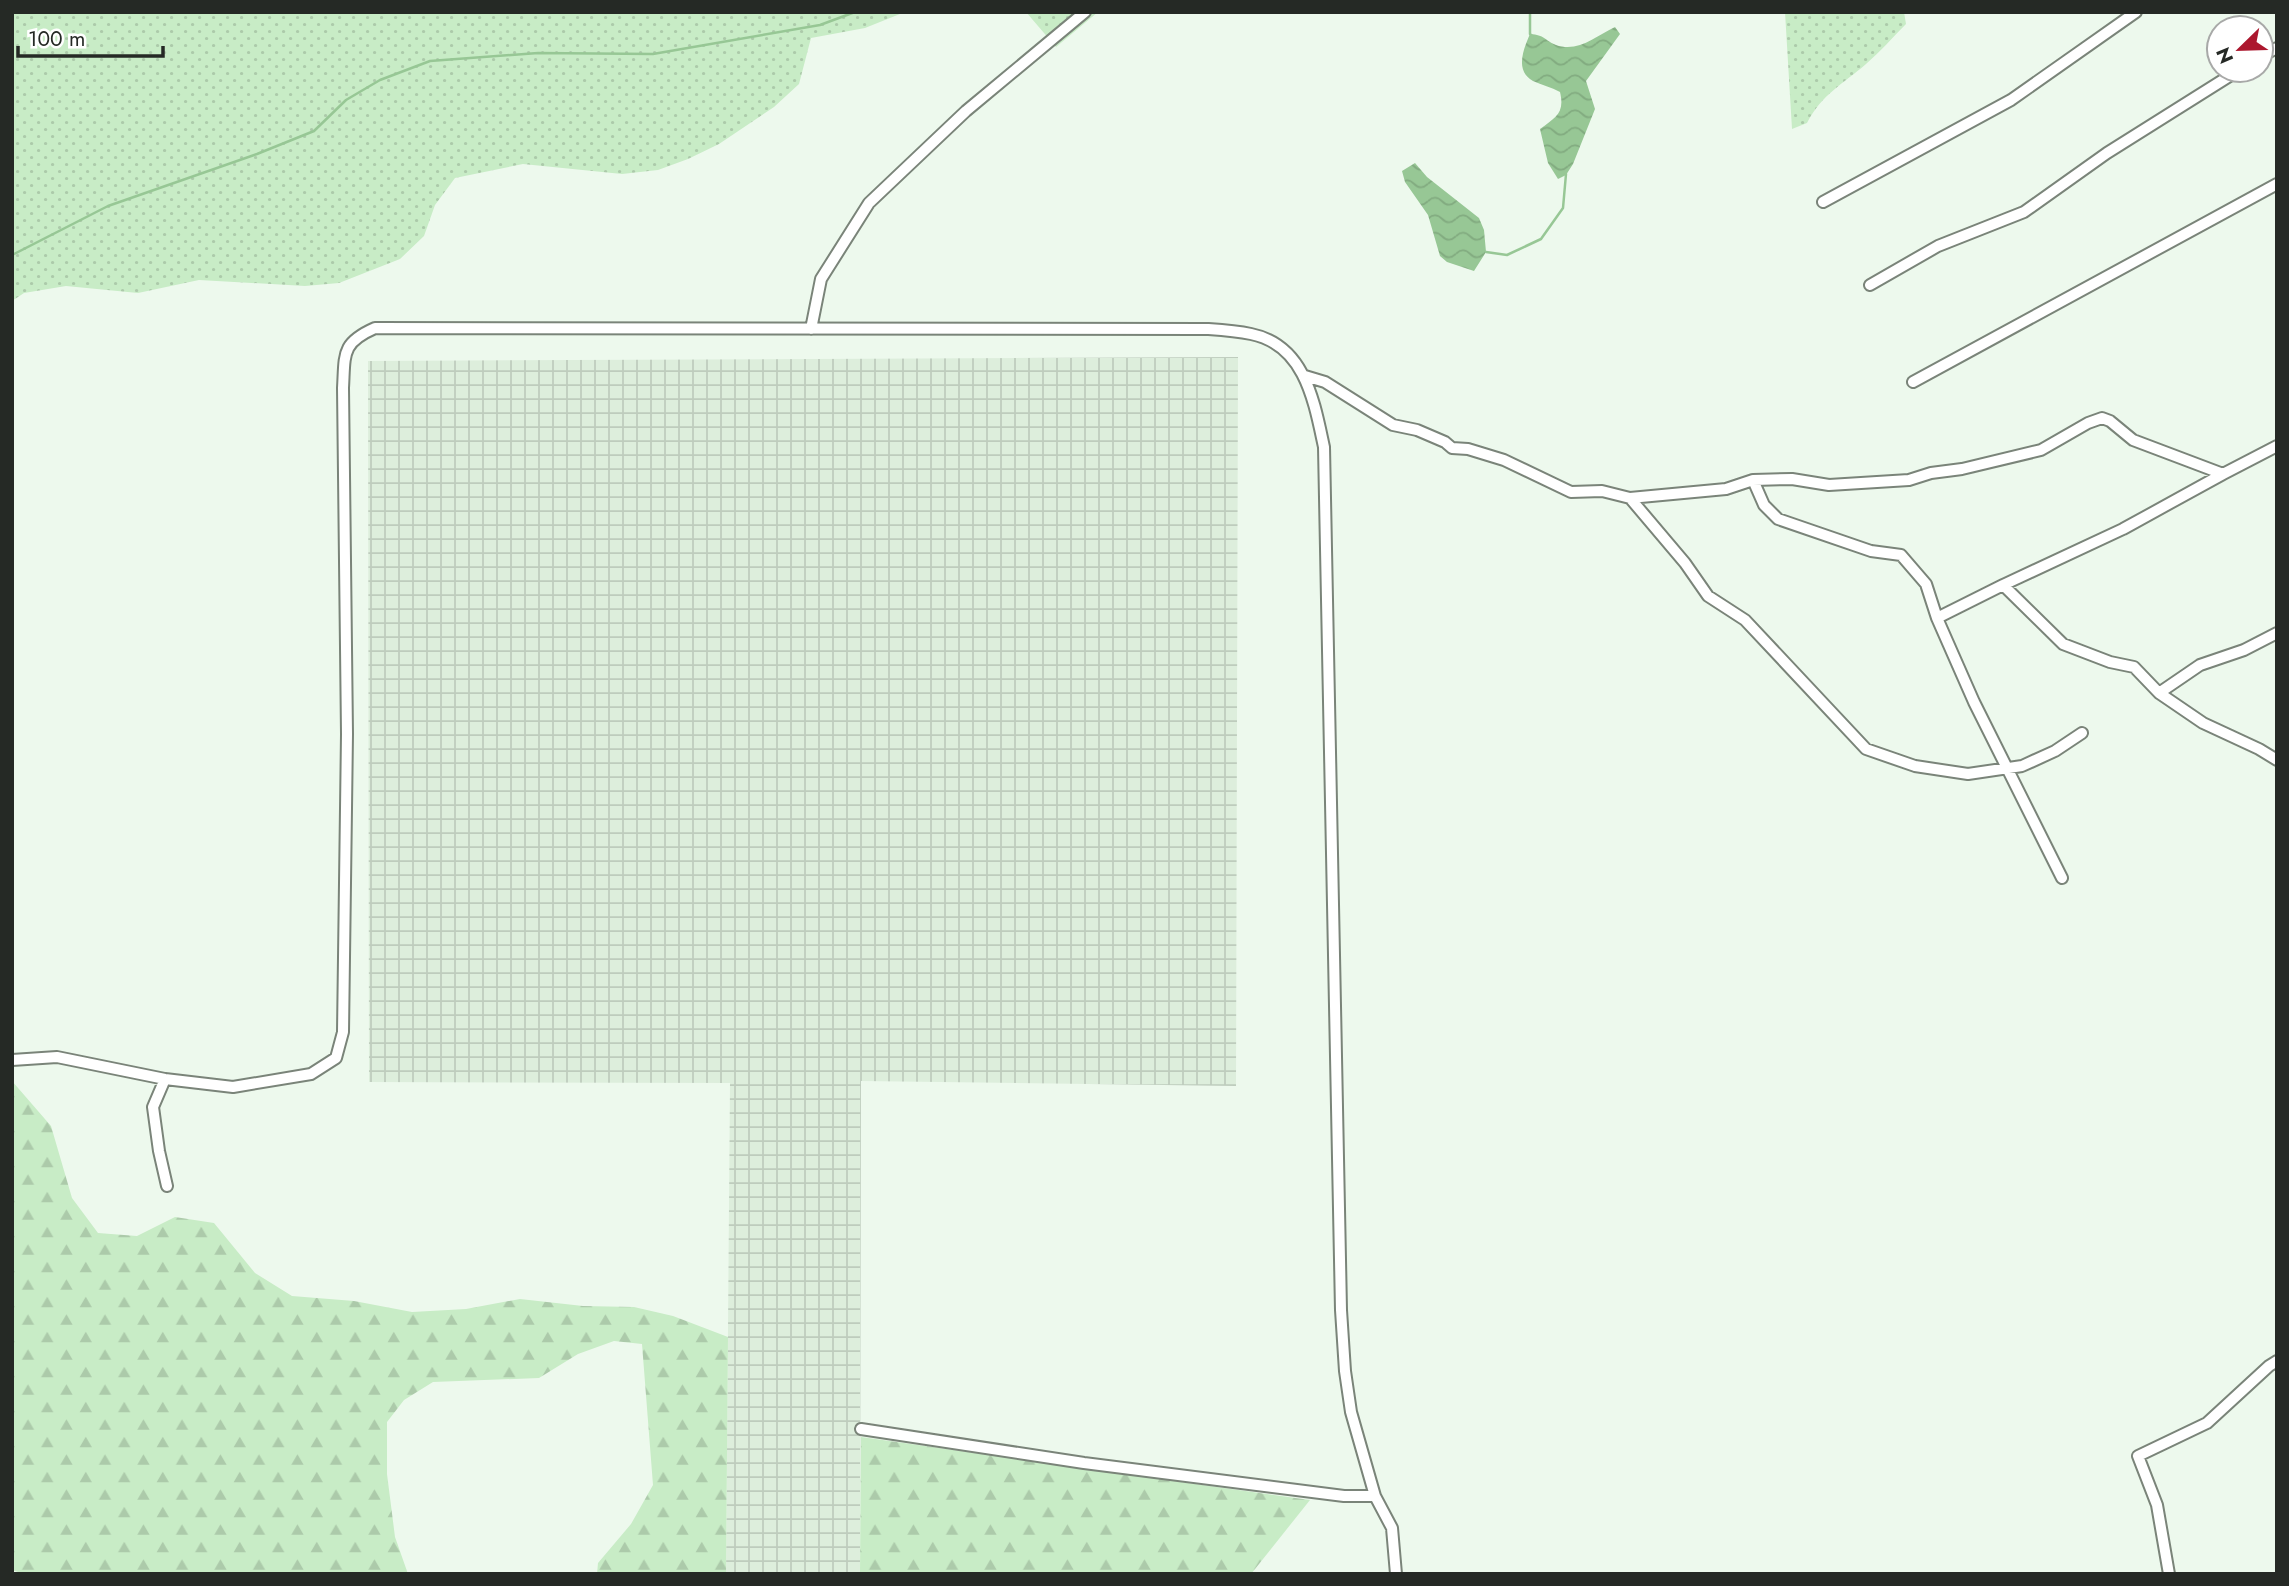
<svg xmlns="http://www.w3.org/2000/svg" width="2289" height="1586" viewBox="0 0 2289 1586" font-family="Jost,sans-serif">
  <defs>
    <pattern id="industrial-grid" width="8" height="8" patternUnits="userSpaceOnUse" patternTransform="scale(1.75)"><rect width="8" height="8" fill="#ddeedc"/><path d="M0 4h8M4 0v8" fill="none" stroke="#beccbd"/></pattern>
    <pattern id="grass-dots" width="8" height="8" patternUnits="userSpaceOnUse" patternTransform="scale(1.75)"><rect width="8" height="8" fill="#c8ecc6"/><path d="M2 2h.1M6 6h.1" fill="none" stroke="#accaaa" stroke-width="1.8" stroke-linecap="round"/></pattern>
    <pattern id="forest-firs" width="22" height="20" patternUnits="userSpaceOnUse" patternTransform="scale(1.75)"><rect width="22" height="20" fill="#c8ecc6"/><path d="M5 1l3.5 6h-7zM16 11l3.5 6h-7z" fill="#accaaa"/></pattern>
    <pattern id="water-waves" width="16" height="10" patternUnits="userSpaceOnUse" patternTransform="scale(1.75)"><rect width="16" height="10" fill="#97c795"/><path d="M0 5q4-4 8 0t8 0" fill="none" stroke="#82ab80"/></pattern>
  </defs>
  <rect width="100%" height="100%" fill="#edf9ed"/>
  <!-- industrial -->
  <path fill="url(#industrial-grid)" d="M1238,357l-2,729 -375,-5 -1,493h-134l4,-491 -361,-1 -1,-721z"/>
  <!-- grass -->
  <path fill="url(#grass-dots)" d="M12,12h893l-40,16 -54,10 -12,46 -25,23 -55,37 -31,15 -30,11 -36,4 -99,-10 -68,14 -20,27 -11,31 -24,23 -61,24 -34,3 -106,-6 -61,13 -72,-7 -42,7 -12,8z
    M1026,12h72l-42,35z
    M1785,12h119l2,12c-13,13 -26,28 -40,40 -23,20 -44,30 -59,59l-15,6z"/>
  <!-- forest -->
  <path fill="url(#forest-firs)" d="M12,1081l39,45 21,72 26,35 39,3 38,-19 39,6 41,50 37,23 62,5 58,11 54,-3 54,-10 63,7 51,1 39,9 55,21 -2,237h-129l1,-11 33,-39 22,-39 -11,-141 -28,-3 -36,13 -39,24 -106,4 -29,18 -17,22v52l8,63 13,37h-384l-12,-4z
    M861,1437l449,63 -59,74h-391z"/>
  <!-- water -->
  <path fill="url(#water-waves)" d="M1615,27l5,7 -34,47 9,28 -22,55 -7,11 -8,4 -10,-16 -8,-34c16,-12 25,-16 20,-37 -9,-5 -18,-7 -27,-11 -19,-10 -9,-33 -3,-47 15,1 14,6 26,11 22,8 40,-9 59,-18z
    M1415,163l12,14 52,41 5,12 2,22 -12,19 -27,-9 -7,-6 -12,-41 -23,-33 -3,-11z"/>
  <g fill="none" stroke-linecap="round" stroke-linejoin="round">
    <!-- stream -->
    <path stroke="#97c795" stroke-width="2.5" d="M1530,12v22l2,2
      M1486,252l21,3 34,-16 22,-31 3,-34
      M12,255l96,-49 149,-52 57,-23 32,-31 34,-20 50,-19 108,-8 115,1 167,-29 35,-13"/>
    <!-- street casing -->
    <g stroke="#7a8479" stroke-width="14">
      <path id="street" d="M2261,56l16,-8
        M1823,202l188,-102 125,-88
        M1870,285l68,-39 86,-34 83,-59 132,-83
        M811,329l10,-50 48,-76 97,-92 119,-99
        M1305,376l20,6 68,43 24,5 28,12 7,6 16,1 36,11 67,32 31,-1 28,7 96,-9 27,-9 39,-1 37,6 80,-5 22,-7 31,-4 79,-19 47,-27 14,-5 8,3 23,19 90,34 54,-28
        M1913,382l364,-198
        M1753,480l11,25 14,14 93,32 30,4 25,29 11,34 37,84 88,176
        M1630,498l55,65 23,33 37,24 121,129 49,17 53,8 54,-8 33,-15 27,-18
        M2003,585l120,-56 100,-55
        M1937,618l66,-33 60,59 47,18 24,5 25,26 44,30 56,26 18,11
        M2159,693l41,-28 44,-15 33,-17
        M12,1060l45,-3 108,22 68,8 78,-13 25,-16 7,-26 4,-298 -4,-346c2,-34 -2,-45 32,-60l832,1c14,1 29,2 44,5 54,11 63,67 73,113l17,863 4,61 6,41 24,84 17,32 4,46
        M165,1079l-12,28 6,44 8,35
        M861,1429l223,34 260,33h31
        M2169,1574l-12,-69 -19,-49 69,-33 62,-57 8,-5"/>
    </g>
    <!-- street -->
    <use href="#street" stroke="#fff" stroke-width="10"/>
  </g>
  <!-- border -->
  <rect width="2289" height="1586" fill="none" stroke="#252925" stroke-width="28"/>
  <!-- north arrow -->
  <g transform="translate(2240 49) rotate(247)"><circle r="33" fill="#ffffff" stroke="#a8a9a8" stroke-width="2"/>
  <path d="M0-5L12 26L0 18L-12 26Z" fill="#ac172e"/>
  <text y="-10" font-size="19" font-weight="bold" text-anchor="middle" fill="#252925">N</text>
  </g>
  <!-- scale -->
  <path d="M18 46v10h145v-10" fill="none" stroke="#252925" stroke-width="3.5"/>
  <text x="28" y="46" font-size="21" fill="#252925" stroke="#ffffff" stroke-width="5" paint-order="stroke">100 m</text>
</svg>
